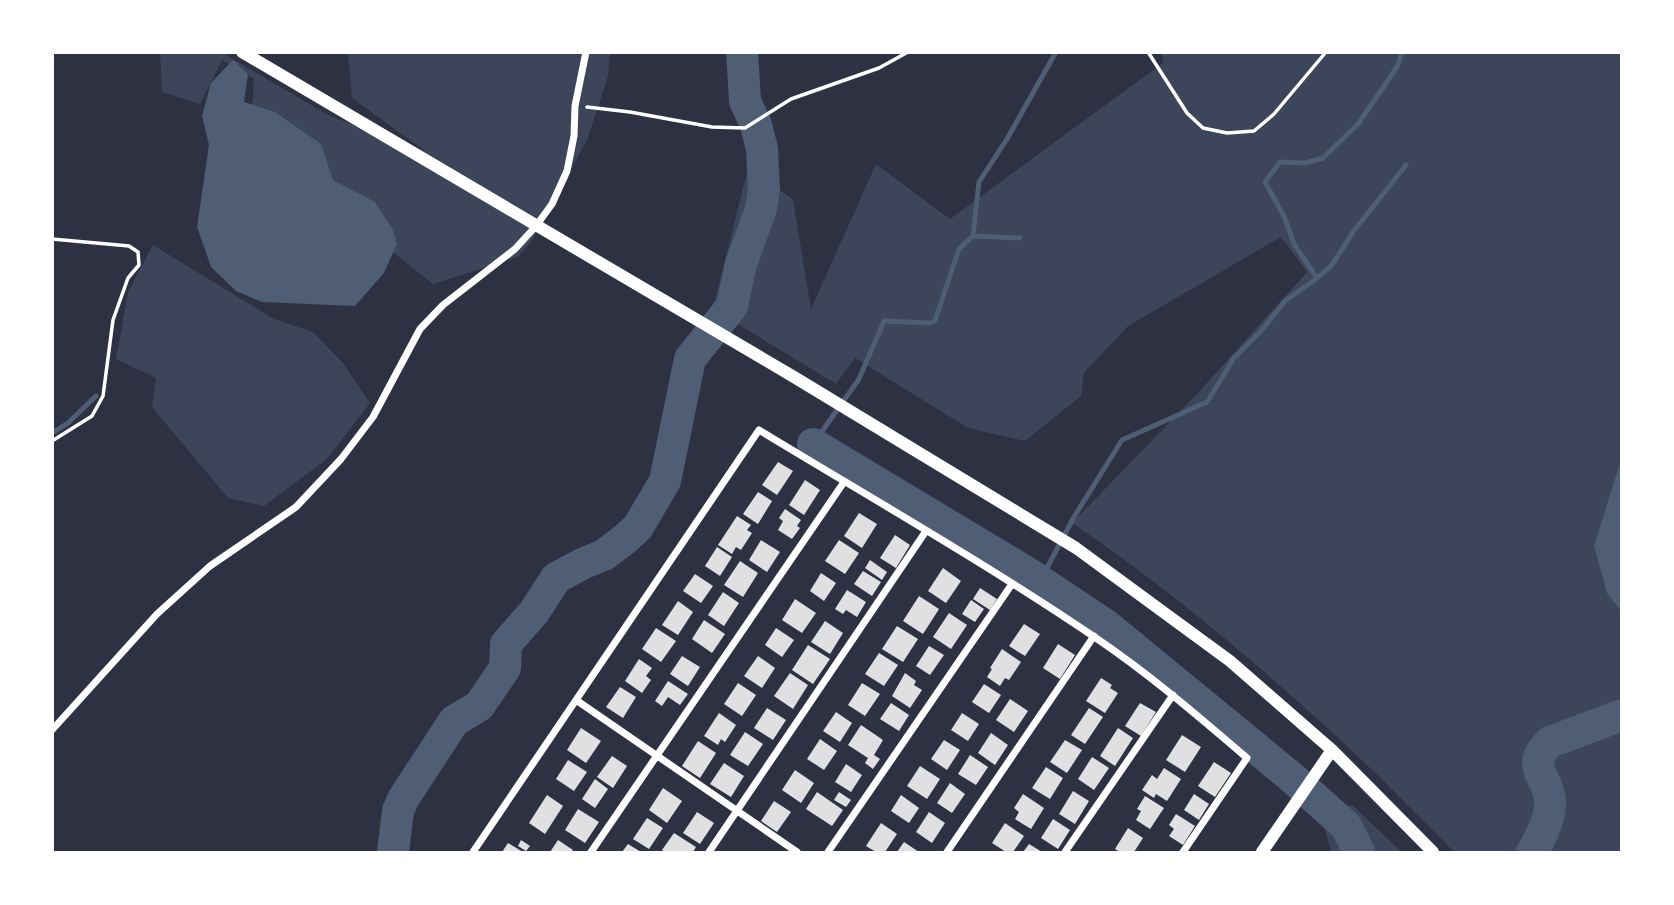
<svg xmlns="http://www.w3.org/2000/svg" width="1674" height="905" viewBox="0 0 1674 905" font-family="Mulish,sans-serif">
  <rect width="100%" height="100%" fill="#2d3142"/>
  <!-- green -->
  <path fill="#3c4559" d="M160,53h63l107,63 95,35 -73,-53 -4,-45h262l-2,23 -20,62 -55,101 -15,18 -85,27 -53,-42 -128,-133 2,-30 -32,-19 -22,44 -38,-12z
    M1161,53h460v799h-167c-42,-42 -84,-86 -129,-126 -79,-72 -164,-143 -253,-203l123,-127 112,-124 -26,-35 -153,89 -44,47 -3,23 -56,45 -57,-13 -113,-70 -19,26 -123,-75 35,-141 45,31 18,110 65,-145 74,55 214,-157z
    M153,245l121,74 39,13 30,31 27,40 -43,56 -63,47 -36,-8 -76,-91 4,-29 -40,-19 12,-67z
    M1352,805l50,47h-71l-11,-42z"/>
  <!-- water -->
  <path fill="#4f5d75" d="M233,60l15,14 -4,28 31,10 46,32 12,36 42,22 18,28 4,14 -13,29 -29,33 -93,-4 -26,-11 -25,-24 -14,-40 12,-82 -7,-29 9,-33z
    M1621,460v151l-14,-18 -13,-47z"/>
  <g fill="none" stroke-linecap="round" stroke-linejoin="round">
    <!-- stream -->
    <path stroke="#4f5d75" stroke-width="5" d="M973,236l47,2
      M1317,278l-23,-34 -10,-28 -19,-34 15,-20 25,1 18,-5 35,-34 39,-57 5,-15
      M52,433l16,-10 28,-27
      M813,444l46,-65 25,-58 45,2 6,-2 24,-72 14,-13 6,-54 28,-43 49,-87
      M1040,581l34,-64 48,-77 85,-38 27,-44 27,-27 24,-30 32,-23 15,-13 21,-33 53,-67"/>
    <!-- river -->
    <path stroke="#4f5d75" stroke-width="32" d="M813,444l218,131 75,50 184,151 56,50 13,26
      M393,852l5,-41 5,-12 51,-78 25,-15 9,-13 17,-25 1,-24 28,-32 22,-34 28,-15 20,-8 21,-16 13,-12 27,-46 25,-122 42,-53 9,-42 20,-55 3,-21 -2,-39 -6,-24 -11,-24 -3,-49
      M1532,852c8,-13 19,-35 18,-51 -2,-27 -26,-34 0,-59l72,-27"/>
  </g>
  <!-- building -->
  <path fill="#e0e0e3" d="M778,462l15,9 -16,24 -15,-10z
    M805,480l15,10 -16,25 -15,-10z
    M758,492l14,9 -14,23 -15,-10z
    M785,509l16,11 -4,6 3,2 -8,11 -14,-9 5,-9 -4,-3z
    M859,513l18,11 -15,24 -18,-12z
    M737,516l14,9 -4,5 5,3 -11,17 -5,-3 -4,7 -14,-9z
    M895,535l15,10 -14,23 -16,-10z
    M761,540l19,12 -13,20 -18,-12z
    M839,540l20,13 -14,21 -20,-13z
    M717,547l15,10 -12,19 -15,-10z
    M870,560l17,12 -5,8 -17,-12z
    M740,561l18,12 -15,24 -19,-12z
    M943,568l18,13 -15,22 -18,-12z
    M863,571l18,11 -9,14 -18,-12z
    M821,573l15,10 -12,18 -14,-10z
    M695,574l18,12 -12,17 -18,-12z
    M980,588l17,11 -7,11 -17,-11z
    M847,590l19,12 -9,15 -11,-7 -3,4 -8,-5z
    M723,592l16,11 -15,23 -16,-11z
    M919,596l20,13 -16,25 -20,-13z
    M795,599l21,14 -14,20 -20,-13z
    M971,600l13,9 -9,13 -13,-8z
    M678,601l15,11 -15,23 -16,-10z
    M949,613l18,12 -16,24 -18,-12z
    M704,620l21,14 -13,19 -20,-14z
    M825,621l18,12 -13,21 -19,-12z
    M1024,624l16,10 -15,22 -16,-10z
    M897,626l21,13 -15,23 -21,-13z
    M656,628l20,13 -15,21 -19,-13z
    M776,628l18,12 -12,17 -17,-12z
    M1058,644l17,11 -15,24 -17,-11z
    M808,645l22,14 -17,25 -21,-14z
    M929,646l15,9 -14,20 -14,-9z
    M1002,649l19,13 -12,18 -4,-2 -5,8 -13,-9 5,-8 -2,-1z
    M879,653l19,12 -14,21 -19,-12z
    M682,656l18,11 -12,19 -18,-12z
    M758,656l17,12 -13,20 -18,-12z
    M639,659l13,9 -6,8 5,4 -9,13 -17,-12z
    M790,673l18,12 -15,24 -19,-13z
    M905,673l11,8 -2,4 8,5 -12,18 -18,-12z
    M1101,678l11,7 -2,3 8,5 -13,20 -19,-12z
    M668,681l20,13 -8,11 -12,-8 -6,9 -7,-5z
    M738,683l18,12 -14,21 -18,-12z
    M862,683l18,11 -15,22 -17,-11z
    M984,684l17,11 -12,18 -17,-11z
    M620,687l16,10 -13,21 -17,-11z
    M1010,699l18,12 -14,21 -18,-12z
    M891,703l18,12 -10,16 -19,-12z
    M1140,703l16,9 -15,24 -16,-10z
    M767,708l19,12 -13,20 -19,-12z
    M1089,708l14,9 -18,27 -14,-9z
    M836,712l16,11 -12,19 -17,-11z
    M719,713l17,12 -11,17 -4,-3 -3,6 -14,-9z
    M962,713l17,11 -11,17 -17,-11z
    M861,725l22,15 -9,15 6,4 -7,10 -8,-6 3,-5 -20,-13z
    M581,728l20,13 -15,22 -19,-13z
    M1118,728l15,10 -18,28 -15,-10z
    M745,732l18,12 -15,22 -18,-11z
    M991,733l17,12 -13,20 -17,-12z
    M1182,735l19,12 -16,25 -19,-12z
    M820,739l17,12 -13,19 -17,-11z
    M944,740l16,10 -13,20 -16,-11z
    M1065,740l17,10 -15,23 -17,-11z
    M698,741l18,12 -16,25 -18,-12z
    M970,755l18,12 -12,18 -18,-11z
    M612,756l15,10 -14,22 -16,-11z
    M1092,757l17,11 -15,22 -16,-11z
    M568,760l19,12 -13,19 -18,-12z
    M1214,762l17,11 -16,24 -17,-11z
    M724,763l20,13 -13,21 -21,-13z
    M846,764l16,11 -11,17 -16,-10z
    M920,766l20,13 -13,20 -20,-13z
    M1046,767l17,11 -13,21 -18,-11z
    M1164,768l17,11 -14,22 -11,-7 -2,4 -12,-8 10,-15 5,4z
    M795,770l19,13 -13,20 -19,-13z
    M595,779l13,10 -13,19 -13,-9z
    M950,783l15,11 -13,19 -15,-10z
    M663,788l19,13 -15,22 -18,-13z
    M1073,791l16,10 -14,23 -16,-10z
    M817,792l26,18 -11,16 -26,-17z
    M839,792l12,8 -5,7 -12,-7z
    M1023,794l21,14 -13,21 -16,-10 4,-7 -5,-4z
    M1194,794l15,10 -10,16 -15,-10z
    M547,795l16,11 -18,28 -16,-11z
    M901,795l18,13 -10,15 -18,-12z
    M1145,796l19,12 -14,21 -14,-9 5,-9 -4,-2z
    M774,801l17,11 -14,20 -16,-11z
    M578,809l21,13 -14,21 -20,-13z
    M697,812l17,11 -14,21 -17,-11z
    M929,812l16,11 -13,20 -16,-11z
    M1176,814l19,12 -12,19 -14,-9 5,-7 -5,-4z
    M647,818l16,10 -14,21 -16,-10z
    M1053,819l17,11 -12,19 -17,-11z
    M881,823l16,11 -12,18h-9l-10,-6z
    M1005,823l19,13 -11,16h-7l-14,-9z
    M1128,828l15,10 -9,14h-14l-5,-3z
    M674,833l22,14 -3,5h-28l-3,-2z
    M521,840l9,6 -4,5 -8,-5z
    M558,840l15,10 -2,2h-21z
    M904,842l15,10h-22z
    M508,843l15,9h-21z
    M628,844l13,8h-19z
    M1029,844l13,8h-19z"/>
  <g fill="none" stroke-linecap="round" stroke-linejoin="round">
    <!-- path -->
    <path stroke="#fff" stroke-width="3.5" d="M1148,52l39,61 16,15 24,5 27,-2 20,-17 52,-62
      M587,107l43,5 82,15 33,1 46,-29 88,-31 29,-16
      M52,239l77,7 9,6 1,13 -11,13 -15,42 -10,76 -11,20 -40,25"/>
    <!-- minor -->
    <path stroke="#fff" stroke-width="7" d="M576,700l221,152
      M52,730l105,-116 53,-48 86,-59 45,-48 32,-42 47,-88 23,-24 72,-56 21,-23 16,-22 15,-33 7,-35 1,-30 11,-54
      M473,852l286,-422c112,68 226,133 334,206 55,37 104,79 154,122l-64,94
      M591,852l253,-370
      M709,852l217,-321
      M828,852l184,-268
      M947,852l147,-216
      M1065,852l108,-157"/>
    <!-- tertiary -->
    <path stroke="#fff" stroke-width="12" d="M242,52l552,325 282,171 154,113 102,89 101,102
      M1262,852l70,-102"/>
  </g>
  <!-- border -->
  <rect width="1674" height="905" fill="none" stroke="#ffffff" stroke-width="108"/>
</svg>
